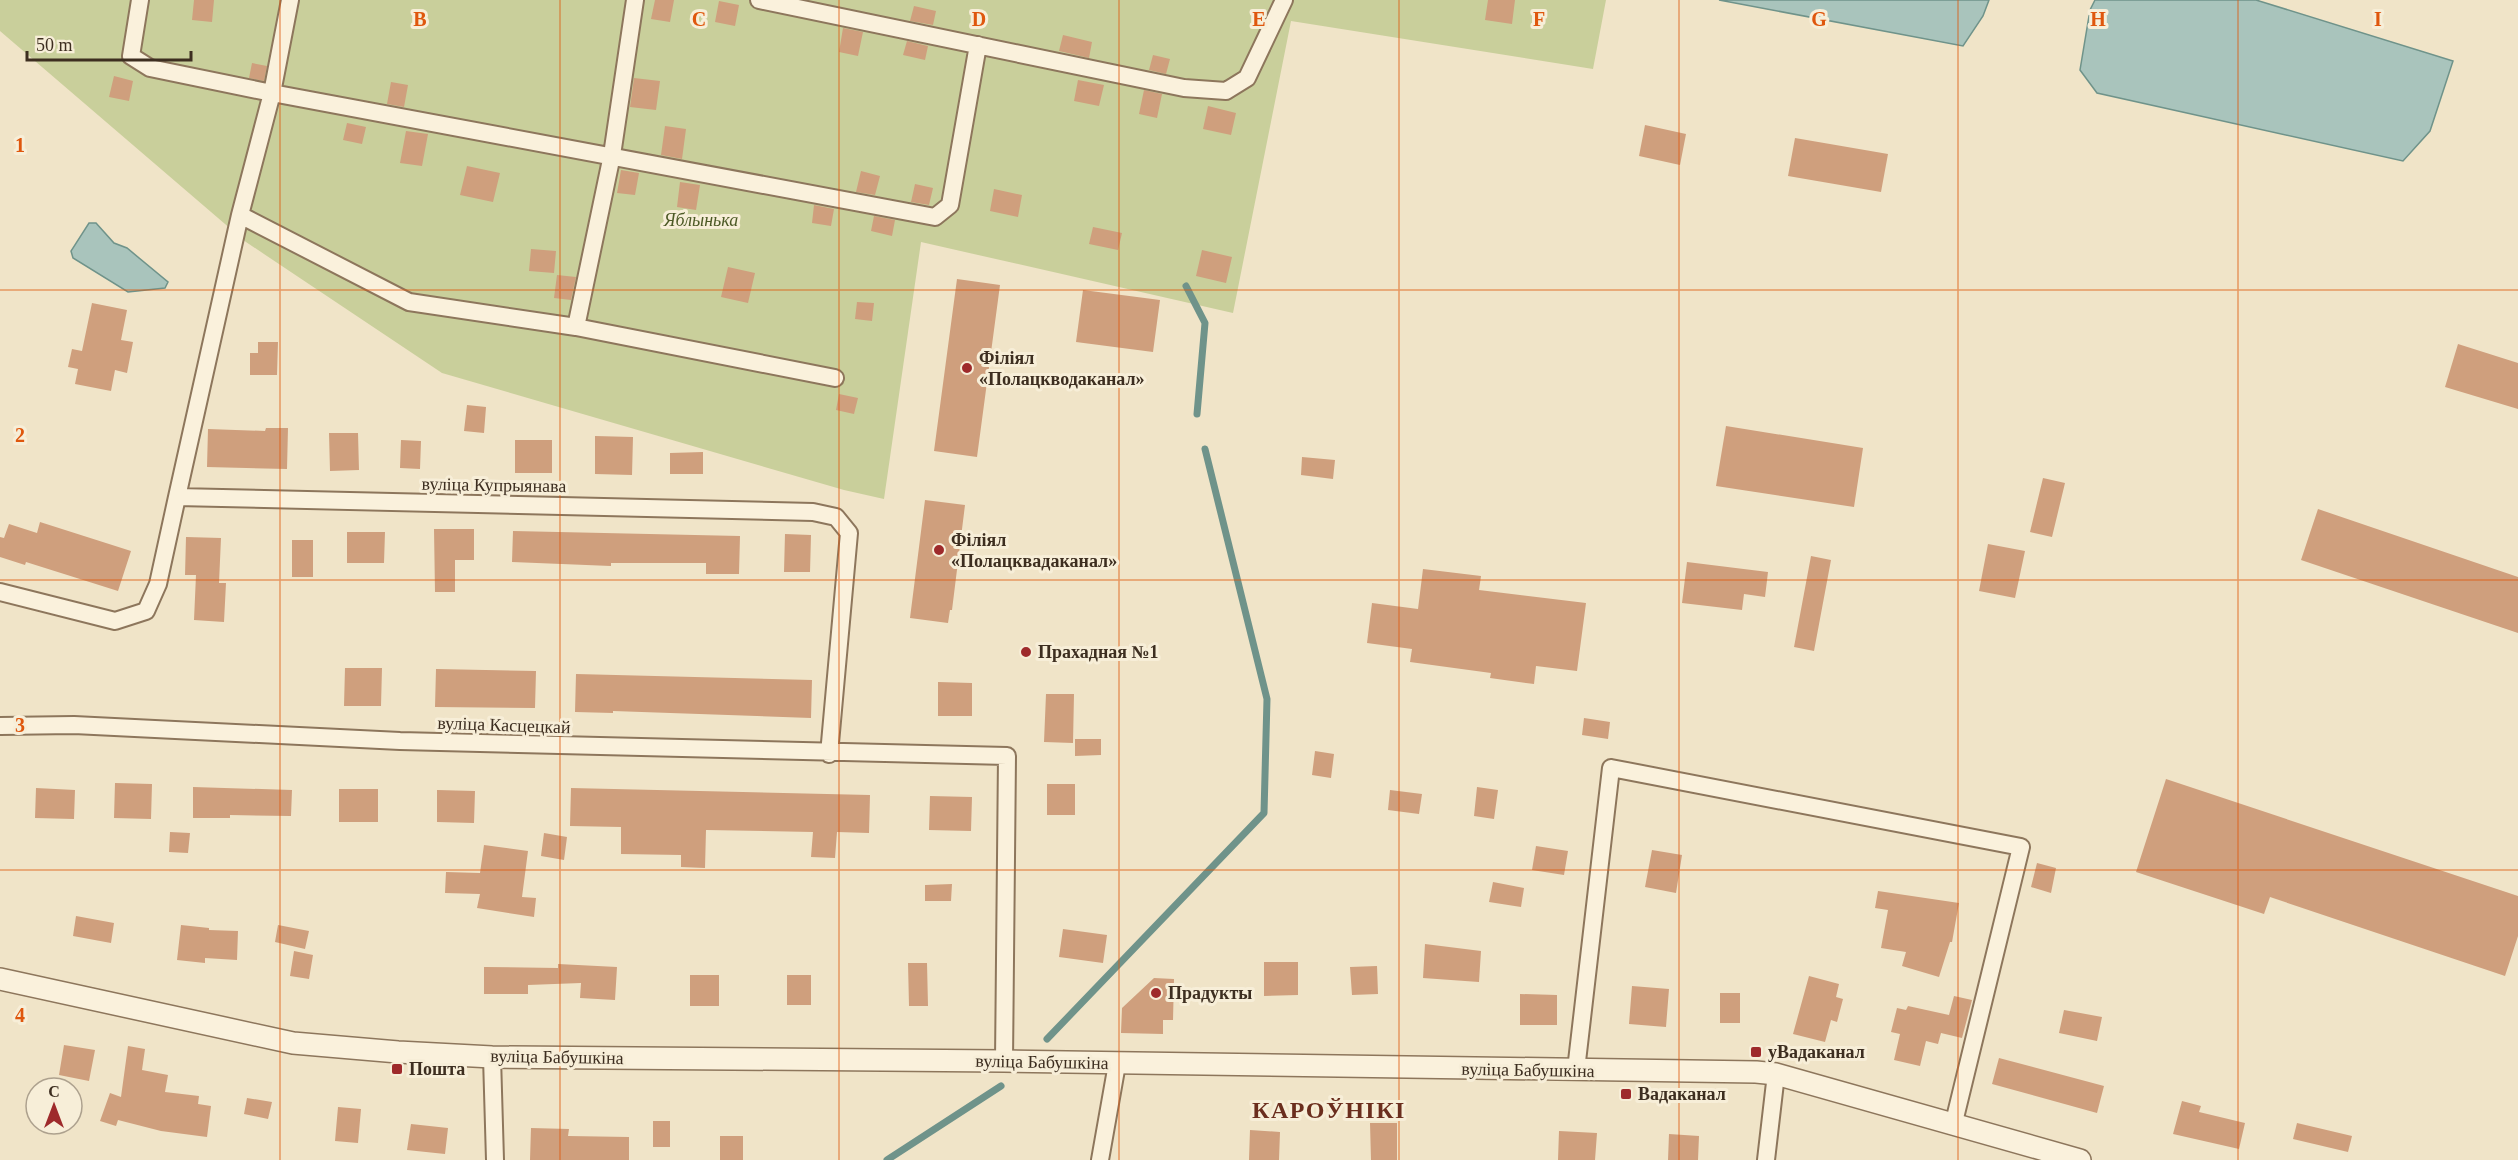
<svg xmlns="http://www.w3.org/2000/svg" width="2518" height="1160" viewBox="0 0 2518 1160" font-family="'Times New Roman',serif">
  <rect width="100%" height="100%" fill="#f0e4c8"/>
  <!-- green -->
  <path fill="#c9cf9b" d="M0,0h1606l-13,69 -302,-48 -58,292 -312,-71 -37,257 -40,-9 -402,-117 -196,-131 -246,-211z"/>
  <!-- water -->
  <path fill="#a9c4bc" stroke="#6f938a" stroke-width="1.5" d="M1719,0h270l-6,16 -20,30z
    M2095,0h161l197,61 -23,70 -27,30 -306,-68 -17,-23 10,-60z
    M89,223h7l18,20 13,5 41,34 -3,6 -37,4 -55,-34 -2,-7z"/>
  <g fill="none" stroke-linecap="round" stroke-linejoin="round">
    <!-- stream -->
    <path stroke="#6f938a" stroke-width="7" d="M1186,286l19,37 -8,91
      M1047,1039l217,-226 3,-114 -62,-250
      M887,1160l114,-74"/>
  </g>
  <!-- building -->
  <path fill="#cf9f7d" d="M194,0h20l-2,22 -20,-2z
    M655,0h19l-4,22 -19,-3z
    M1488,0h27l-3,24 -27,-4z
    M719,1l20,4 -4,21 -20,-4z
    M914,6l22,5 -3,14 -23,-4z
    M843,28l20,4 -5,24 -19,-4z
    M1063,35l29,7 -3,16 -30,-7z
    M907,41l21,5 -3,14 -22,-5z
    M1153,55l17,4 -4,15 -17,-4z
    M252,63l15,3 -3,15 -15,-3z
    M114,76l19,5 -4,20 -20,-4z
    M634,78l26,3 -4,29 -26,-3z
    M1078,80l26,5 -5,21 -25,-5z
    M391,82l17,3 -4,22 -17,-3z
    M1144,90l18,4 -5,24 -18,-4z
    M1208,106l28,7 -5,22 -28,-6z
    M347,123l19,4 -4,17 -19,-4z
    M1645,125l41,9 -6,31 -41,-9z
    M665,126l21,3 -4,30 -21,-4z
    M406,131l22,3 -6,32 -22,-3z
    M1795,138l93,16 -7,38 -93,-16z
    M467,166l33,7 -7,29 -33,-7z
    M621,170l18,3 -4,22 -18,-2z
    M861,171l19,5 -5,19 -19,-3z
    M680,182l20,3 -4,25 -19,-3z
    M915,184l18,4 -4,17 -18,-3z
    M994,189l28,6 -4,22 -28,-6z
    M814,205l20,4 -3,17 -19,-3z
    M874,216l21,4 -3,16 -21,-5z
    M1093,227l29,6 -4,17 -29,-6z
    M531,249l25,2 -2,22 -25,-2z
    M1202,250l30,7 -6,26 -30,-7z
    M728,267l27,6 -7,30 -27,-6z
    M557,275l19,2 -5,23 -17,-2z
    M957,279l43,6 -23,172 -43,-6z
    M1083,290l77,10 -7,52 -77,-10z
    M857,302l17,1 -2,18 -17,-2z
    M92,303l35,7 -6,30 12,2 -6,31 -12,-3 -4,21 -36,-7 3,-15 -10,-2 4,-18 10,2z
    M258,342h20l-1,33h-27v-22h8z
    M2458,344l60,19v46l-73,-22z
    M839,394l19,4 -4,16 -18,-4z
    M467,405l19,2 -2,26 -20,-2z
    M1726,426l137,22 -9,59 -138,-21z
    M266,428h22l-1,41 -80,-2 1,-38 57,2z
    M329,433h29l1,37 -29,1z
    M595,436l38,1 -1,38 -37,-1z
    M401,440l20,1 -1,28 -20,-1z
    M515,440h37v33h-37z
    M703,452v22h-33v-21z
    M1302,457l33,3 -2,19 -32,-4z
    M2043,478l22,5 -13,54 -22,-5z
    M925,500l40,5 -13,105h-2l-2,13 -38,-5z
    M2318,509l200,68v56l-217,-73z
    M40,522l91,29 -13,40 -92,-29 -1,3 -25,-8v-20l4,1 5,-14 28,9z
    M434,529h40v31h-19v32h-20z
    M513,531l227,5 -1,38h-33v-11h-95v3l-99,-4z
    M347,532h38l-1,31h-37z
    M785,534l26,1 -1,37h-26z
    M186,537l35,1 -2,45h7l-2,39 -30,-2 2,-45h-11z
    M292,540h21v37h-21z
    M1988,544l37,7 -10,47 -36,-7z
    M1811,556l20,4 -17,91 -20,-4z
    M1687,562l81,10 -3,25 -21,-3 -2,16 -60,-7z
    M1423,569l58,7 -2,14 107,13 -9,68 -41,-5 -2,18 -44,-6 1,-5 -81,-11 2,-13 -45,-6 5,-40 46,6z
    M345,668h37l-1,38h-37z
    M436,669l100,2 -1,37 -100,-1z
    M576,674l236,6 -1,38 -198,-7v2l-38,-1z
    M938,682l34,1v33h-34z
    M1046,694h28l-1,49 -29,-1z
    M1584,718l26,4 -2,17 -26,-4z
    M1075,739h26v16l-26,1z
    M1315,751l19,3 -3,24 -19,-3z
    M2166,779l352,117v40l-13,40 -235,-79 -6,17 -128,-42z
    M115,783l37,1 -1,35 -37,-1z
    M1047,784h28v31h-28z
    M193,787l99,3 -1,26 -61,-1v3h-37z
    M1477,787l21,3 -4,29 -20,-3z
    M36,788l39,2 -1,29 -39,-1z
    M571,788l299,7 -1,38 -32,-1 -2,26 -24,-1 2,-25 -107,-2 -1,38 -24,-1v-12l-60,-1v-27l-51,-1z
    M339,789h39v33h-39z
    M437,790l38,1 -1,32 -37,-1z
    M1390,790l32,4 -3,20 -31,-4z
    M930,796l42,1 -1,34 -42,-1z
    M170,832l20,1 -2,20 -19,-1z
    M544,833l23,4 -3,23 -23,-4z
    M484,845l44,6 -6,46 14,1 -2,19 -57,-9 3,-14 -35,-1 1,-21 34,1z
    M1536,846l32,5 -4,24 -32,-5z
    M1652,850l30,5 -6,38 -31,-6z
    M2037,863l19,5 -5,25 -20,-6z
    M1493,882l31,6 -3,19 -32,-5z
    M952,884l-1,17h-26v-16z
    M1878,891l81,12 -7,39h-2l-11,35 -37,-11 4,-14 -25,-4 7,-38 -13,-2z
    M76,916l38,7 -3,20 -38,-7z
    M181,925l28,3v2l29,1 -1,29 -32,-2v5l-28,-3z
    M278,925l31,6 -4,18 -30,-7z
    M1063,929l44,6 -4,28 -44,-6z
    M1425,944l56,7 -2,31 -56,-4z
    M294,951l19,4 -4,24 -19,-3z
    M1264,962h34v33l-34,1z
    M908,963h19l1,43h-19z
    M558,964l59,3 -2,33 -35,-2 1,-15 -53,2v9h-44v-27l74,1z
    M1377,966l1,28 -26,1 -2,-28z
    M690,975h29v31h-29z
    M787,975h24v30h-24z
    M1809,976l30,8 -3,13 7,2 -6,23 -6,-2 -6,22 -32,-8z
    M1154,978l20,1 -1,41h-10v14l-42,-1 1,-25z
    M1632,986l37,3 -3,38 -37,-3z
    M1720,993h20v30h-20z
    M1520,994l37,1v30h-37z
    M1954,996l18,4 -10,38 -21,-5 -3,11 -12,-3 -6,25 -26,-6 6,-26 -9,-2 6,-24 9,2 2,-4 41,9z
    M2064,1010l38,7 -5,24 -38,-8z
    M64,1045l31,5 -6,31 -30,-6z
    M128,1046l17,3 -3,21 26,5 -3,17 34,4 -1,8 13,2 -4,31 -46,-6 -43,-11 -2,6 -16,-5 10,-28 11,4z
    M1999,1058l105,28 -7,27 -105,-29z
    M247,1098l25,4 -4,17 -24,-5z
    M2182,1101l19,5 -2,6 46,11 -6,26 -66,-15z
    M338,1107l23,2 -3,34 -23,-2z
    M653,1121h17v26h-17z
    M1370,1123h27v37h-26z
    M2297,1123l55,13 -4,16 -55,-13z
    M411,1124l37,4 -3,26 -38,-4z
    M531,1128l38,1 -1,7 61,1v23h-99z
    M1250,1130l30,2 -1,28h-30z
    M1559,1131l38,2 -2,27h-37z
    M1669,1134l30,2 -1,24h-30z
    M720,1136h23v24h-23z"/>
  <g fill="none" stroke-linecap="round" stroke-linejoin="round">
    <!-- minor casing -->
    <g stroke="#8d765c" stroke-width="20">
      <path id="minor" d="M140,0l-9,56 19,12 122,25 663,124 15,-12 28,-160
        M759,0l425,88 42,3 21,-13 37,-78
        M240,215l169,87 167,25 259,51
        M576,327l36,-172 23,-155
        M177,497l63,-282 32,-122 18,-93
        M0,592l115,29 31,-10 12,-27 19,-87 636,15 23,5 13,16 -20,221
        M0,726l74,-1 326,16 607,15 -3,305
        M492,1057l3,103
        M1576,1070l35,-302 410,79 -67,275
        M1100,1160l17,-96
        M1766,1160l10,-86"/>
    </g>
    <!-- tertiary casing -->
    <g stroke="#8d765c" stroke-width="24">
      <path id="tertiary" d="M0,979l293,64 105,9 94,5 512,4 752,11 20,2 304,86"/>
    </g>
    <!-- minor -->
    <use href="#minor" stroke="#faf1dc" stroke-width="16"/>
    <!-- tertiary -->
    <use href="#tertiary" stroke="#faf1dc" stroke-width="21"/>
  </g>
  <!-- grid -->
  <path fill="none" stroke="#df570d" stroke-width="1.5" stroke-opacity="0.55" d="M280,0v1160M560,0v1160M839,0v1160M1119,0v1160M1399,0v1160M1679,0v1160M1958,0v1160M2238,0v1160M0,290h2518M0,580h2518M0,870h2518"/>
  <!-- markers -->
  <g fill="#9e2a2b" stroke="#f7eed8" stroke-width="2">
    <circle cx="967" cy="368" r="6"/>
    <circle cx="939" cy="550" r="6"/>
    <circle cx="1026" cy="652" r="6"/>
    <circle cx="1156" cy="993" r="6"/>
    <rect x="1750" y="1046" width="12" height="12" rx="3"/>
    <rect x="391" y="1063" width="12" height="12" rx="3"/>
    <rect x="1620" y="1088" width="12" height="12" rx="3"/>
  </g>
  <g text-anchor="middle" dominant-baseline="central" stroke-width="6" stroke-linejoin="round" paint-order="stroke">
    <!-- park labels -->
    <g font-size="18" font-style="italic" fill="#4d5a26" stroke="#f7eed8">
      <text x="701" y="220">Яблынька</text>
    </g>
    <!-- poi labels -->
    <g font-size="18" font-weight="bold" fill="#3d2e20" stroke="#f7eed8" text-anchor="start">
      <text x="979" y="358">Філіял<tspan x="979" dy="21">«Полацкводаканал»</tspan></text>
      <text x="951" y="540">Філіял<tspan x="951" dy="21">«Полацквадаканал»</tspan></text>
      <text x="1038" y="652">Прахадная №1</text>
      <text x="1168" y="993">Прадукты</text>
      <text x="1768" y="1052">уВадаканал</text>
      <text x="409" y="1069">Пошта</text>
      <text x="1638" y="1094">Вадаканал</text>
    </g>
    <!-- street labels -->
    <g font-size="18" fill="#3d2e20" stroke="#f7eed8">
      <text transform="translate(494 485) rotate(1)">вуліца Купрыянава</text>
      <text transform="translate(504 725) rotate(2)">вуліца Касцецкай</text>
      <text transform="translate(557 1057) rotate(1)">вуліца Бабушкіна</text>
      <text transform="translate(1042 1062) rotate(1)">вуліца Бабушкіна</text>
      <text transform="translate(1528 1070) rotate(1)">вуліца Бабушкіна</text>
    </g>
    <!-- district labels -->
    <g font-size="24" font-weight="bold" letter-spacing="1.5" fill="#6b2e1e" stroke="#f7eed8">
      <text x="1329" y="1110">КАРОЎНІКІ</text>
    </g>
  </g>
  <g font-size="20" text-anchor="middle" font-weight="bold" fill="#df570d" stroke="#f7eed8" stroke-width="6" stroke-linejoin="round" paint-order="stroke">
    <text x="420" y="26">B</text>
    <text x="699" y="26">C</text>
    <text x="979" y="26">D</text>
    <text x="1259" y="26">E</text>
    <text x="1539" y="26">F</text>
    <text x="1819" y="26">G</text>
    <text x="2098" y="26">H</text>
    <text x="2378" y="26">I</text>
    <text x="20" y="152">1</text>
    <text x="20" y="442">2</text>
    <text x="20" y="732">3</text>
    <text x="20" y="1022">4</text>
  </g>
  <!-- north arrow -->
  <g transform="translate(54 1106)"><circle r="28" fill="#f7eed8" stroke="#ada18e" stroke-width="1.5"/>
  <path d="M0-4.5L10 22L0 15L-10 22Z" fill="#9e2a2b"/>
  <text y="-9" font-size="16" font-weight="bold" text-anchor="middle" fill="#3d2e20">С</text>
  </g>
  <!-- scale -->
  <path d="M27 51v9h164v-9" fill="none" stroke="#3d2e20" stroke-width="3"/>
  <text x="36" y="51" font-size="18" fill="#3d2e20" stroke="#f7eed8" stroke-width="4.5" paint-order="stroke">50 m</text>
</svg>
